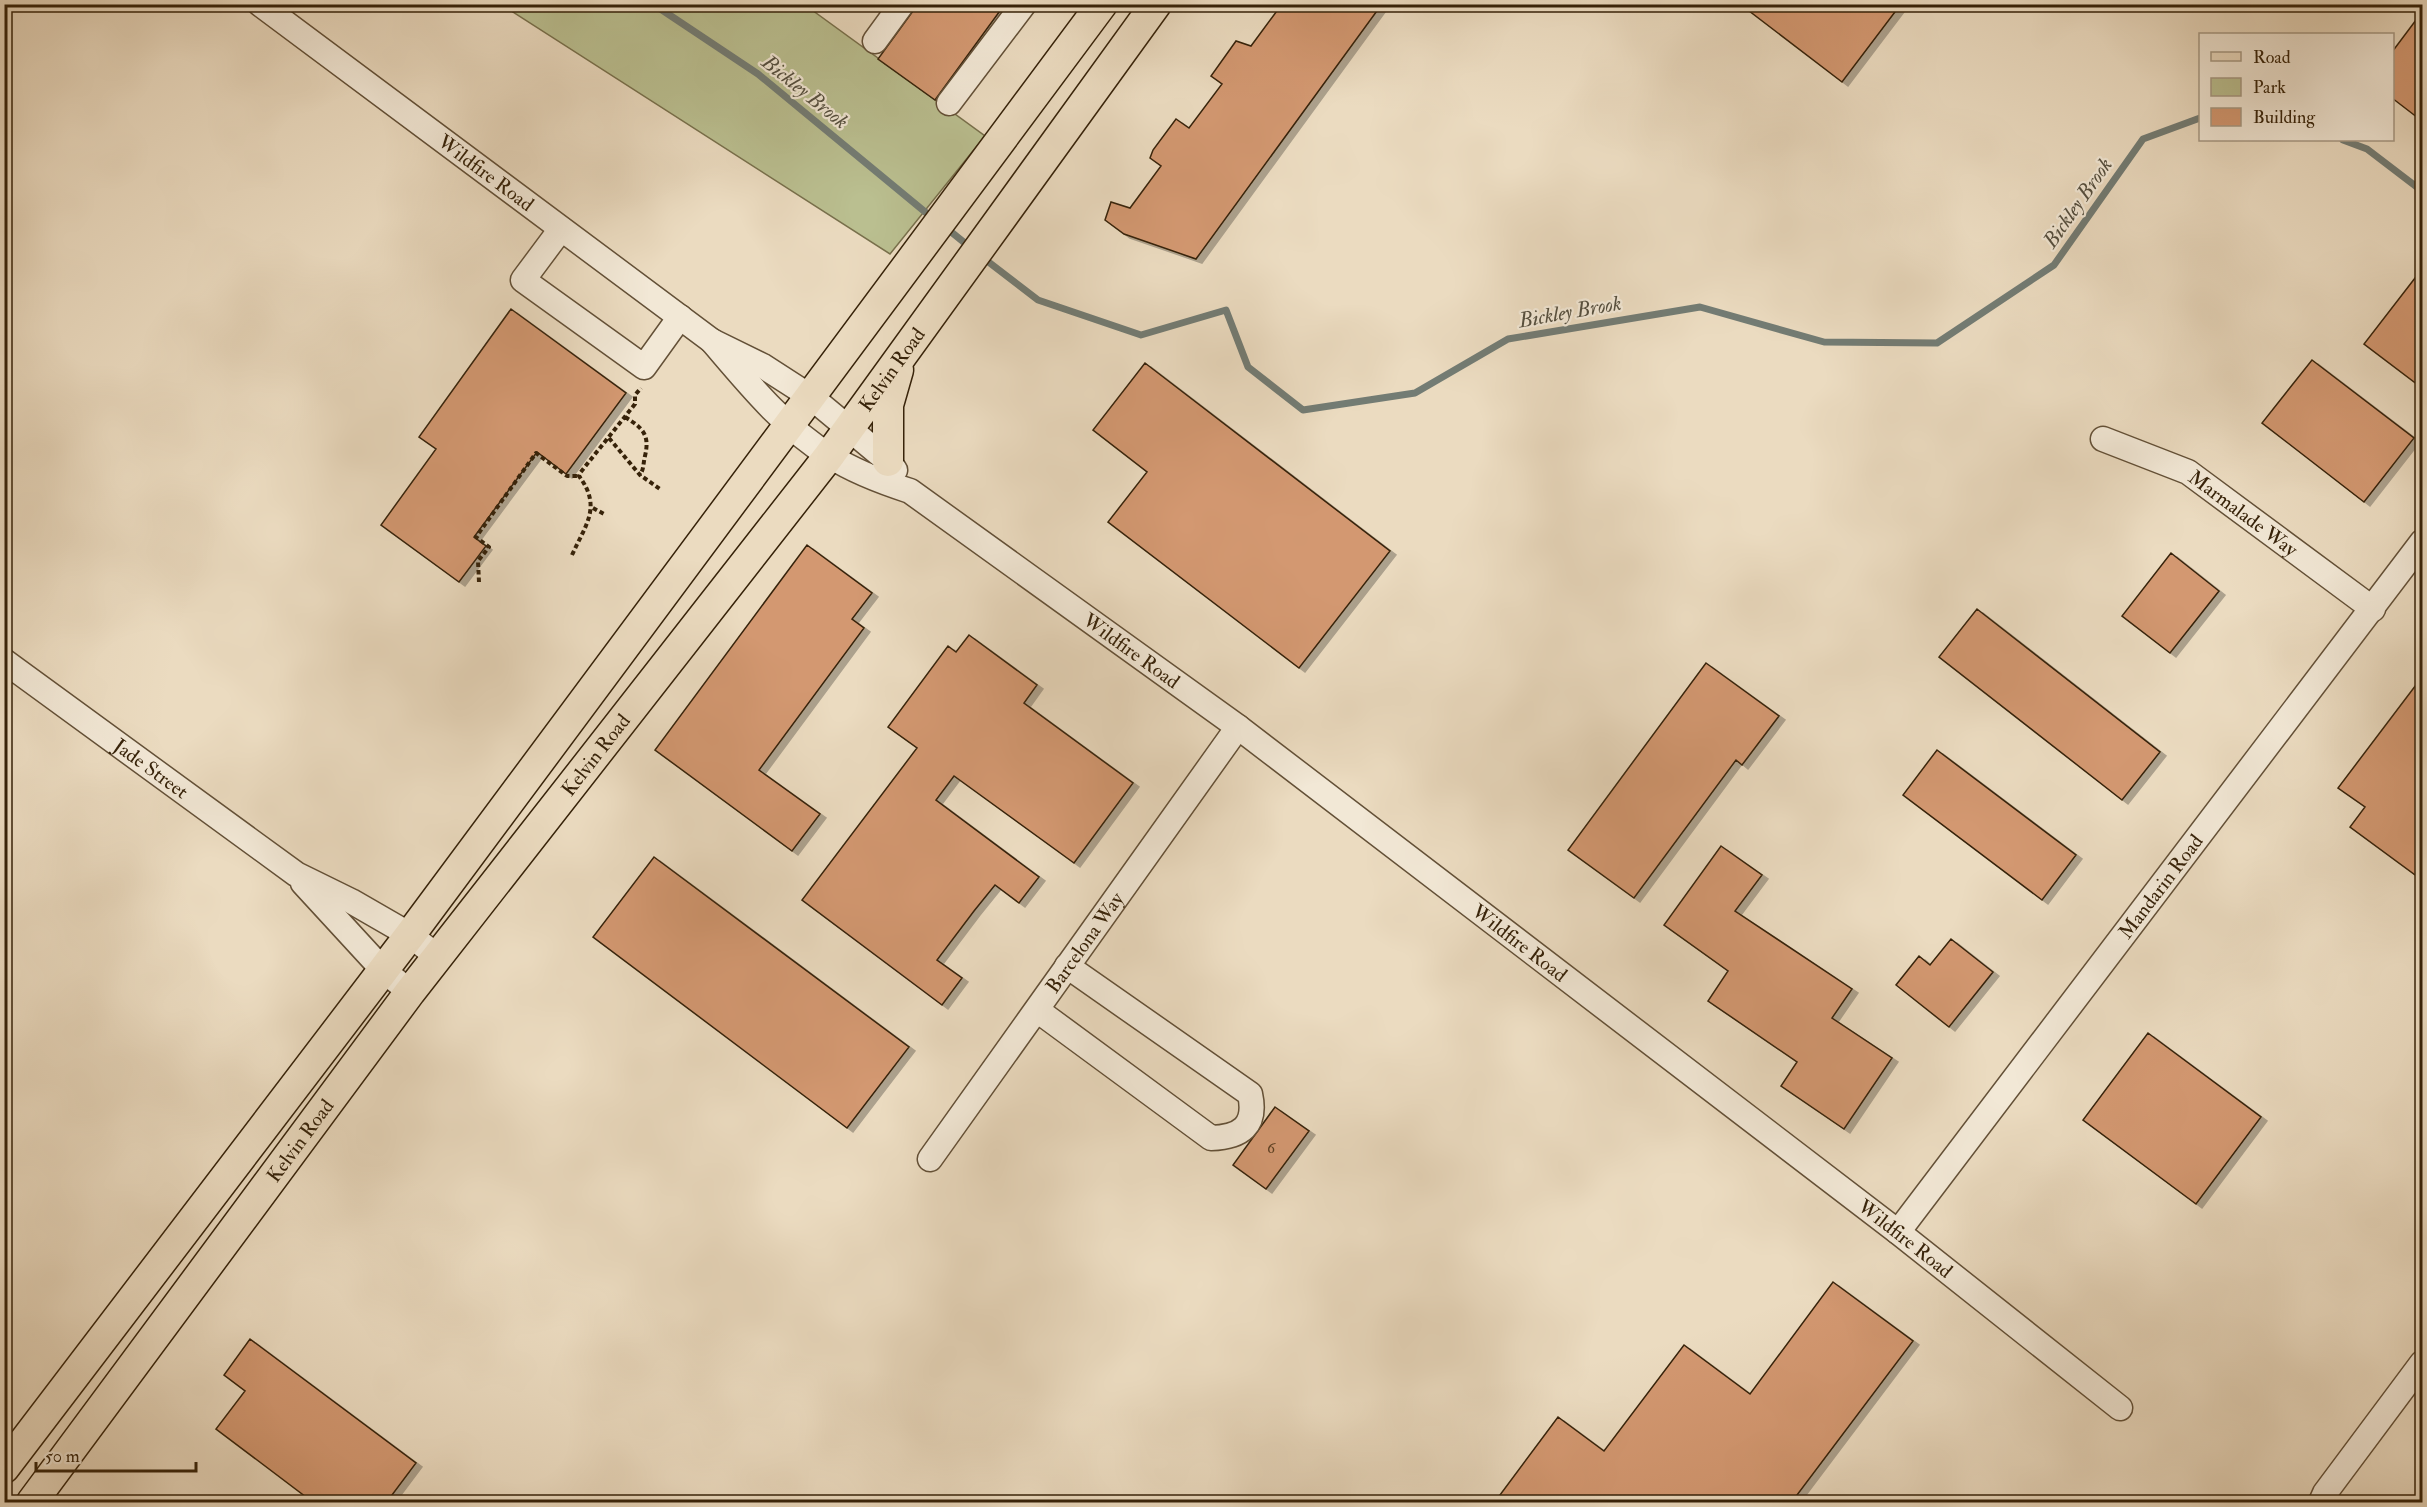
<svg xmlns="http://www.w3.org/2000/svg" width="2427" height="1507" viewBox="0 0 2427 1507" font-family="'IM FELL Double Pica',serif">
  <defs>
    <filter id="shadow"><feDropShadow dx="6" dy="4" stdDeviation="0" flood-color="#0004"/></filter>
  </defs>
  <rect width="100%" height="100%" fill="#ebdbc0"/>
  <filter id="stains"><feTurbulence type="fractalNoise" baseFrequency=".00333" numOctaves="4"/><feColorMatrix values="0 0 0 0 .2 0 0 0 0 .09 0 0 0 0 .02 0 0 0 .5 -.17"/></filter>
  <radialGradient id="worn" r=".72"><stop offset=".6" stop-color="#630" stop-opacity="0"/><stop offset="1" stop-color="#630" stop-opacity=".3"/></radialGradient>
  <!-- green -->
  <path fill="#babf90" stroke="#78704c" stroke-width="1.5" d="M502,5h303l180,131 -95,118z"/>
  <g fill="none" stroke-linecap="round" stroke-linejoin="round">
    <!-- stream -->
    <path stroke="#737c74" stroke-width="7" d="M653,4l105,70 172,142
      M2343,140l24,9 55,42
      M950,231l21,17
      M982,257l56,43 103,35 85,-25 22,57 55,43 112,-17 93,-54 192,-32 124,35 113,1 117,-78 89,-126 57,-21"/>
  </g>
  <!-- building -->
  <path fill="#d39871" stroke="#362209" stroke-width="1.5" filter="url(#shadow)" d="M918,4h87l-70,96 -57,-41z
    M1282,4h100l-186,255 -72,-25 -19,-14 6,-18 19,6 31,-42 -11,-8 3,-8 23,-31 13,9 33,-44 -11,-8 25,-35 15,5z
    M1740,4h161l-59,78z
    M2422,12v109l-30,-23v-46z
    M2422,269v119l-58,-44z
    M511,309l115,84 -60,81 -29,-22 -63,85 12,9 -27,36 -78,-57 55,-76 -17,-12z
    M2312,360l102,78 -50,64 -102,-79z
    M1145,363l245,188 -91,117 -191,-146 39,-50 -54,-42z
    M807,545l65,48 -20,26 12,9 -105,142 61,44 -28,37 -137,-101z
    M2171,553l48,38 -49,62 -48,-37z
    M1977,609l183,143 -38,48 -183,-143z
    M969,635l68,50 -13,18 109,80 -59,80 -120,-87 -18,24 103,77 -20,26 -24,-18 -21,26 -37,49 25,18 -20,27 -140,-105 115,-152 -29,-21 60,-81 8,6z
    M1706,663l73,53 -37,49 -6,-5 -102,138 -66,-48z
    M2422,677v203l-72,-53 15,-20 -27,-19z
    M1937,750l139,105 -34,45 -139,-105z
    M1721,846l41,29 -27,36 117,78 -20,29 60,40 -48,71 -63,-43 16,-24 -89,-61 20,-30 -64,-46z
    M654,857l255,190 -62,81 -254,-191z
    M1951,939l42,33 -44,55 -53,-42 23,-29 11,9z
    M2148,1033l113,84 -65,87 -113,-84z
    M1275,1107l34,24 -43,58 -33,-24z
    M1833,1282l80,59 -122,162h-297l64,-86 46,34 80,-106 66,49z
    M250,1339l166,124 -30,40h-72l-98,-74 29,-38 -21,-16z"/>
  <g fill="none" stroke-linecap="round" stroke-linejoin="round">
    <!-- minor casing -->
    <g stroke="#635037" stroke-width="27">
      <g id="minor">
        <path id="s1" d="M260,4l452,337 51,25 48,31 77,64 7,9"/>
        <path d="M875,41l27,-37"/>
        <path d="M949,103l75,-99"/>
        <path d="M561,229l-38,51 121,87 36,-50"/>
        <path id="s2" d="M712,341c35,41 72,87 118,115 25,16 52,26 80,35l328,236 660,505 222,176"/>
        <path id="s3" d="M2103,439l85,33 185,137"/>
        <path id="s4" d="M4,661l292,213 55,27 59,34 28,22"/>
        <path d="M303,883l80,87 27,22"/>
        <path d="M1037,1010l174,128c30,-1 46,-12 39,-44l-183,-128"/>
        <path id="s5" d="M930,1159l308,-432"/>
        <path id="s6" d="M1898,1232l524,-690"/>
        <path d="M2321,1502l4,-9 97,-130"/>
      </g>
    </g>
    <!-- major casing -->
    <g stroke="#362209" stroke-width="33">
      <g id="major">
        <path d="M888,461v-56l10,-35"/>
        <path d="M4,1468l406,-533 692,-931"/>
        <path id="s7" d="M32,1502l378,-510 419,-536 327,-452"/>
      </g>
    </g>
    <!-- path -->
    <path stroke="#362209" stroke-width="4" stroke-dasharray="4.5 3" stroke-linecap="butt" d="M625,417c18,11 25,18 20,39 -2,8 -1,13 -5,19
      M609,438l31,37 20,14
      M593,508l11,6
      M572,555c14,-31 30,-48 7,-79l1,-3 55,-69v-9l6,-7
      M479,582l-1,-21 11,-14 -13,-10 60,-84 31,23h12"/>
    <!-- minor -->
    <use href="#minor" stroke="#f2e8d6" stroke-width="24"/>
    <!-- major -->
    <use href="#major" stroke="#ebdbc0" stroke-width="30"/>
  </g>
  <g text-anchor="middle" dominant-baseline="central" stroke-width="4.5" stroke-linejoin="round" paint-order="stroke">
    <!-- number labels -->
    <g font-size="16" fill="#5d4023">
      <text x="1271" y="1148">6</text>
    </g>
    <!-- street labels -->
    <g font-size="20" fill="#362209" stroke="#f2e8d6">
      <text stroke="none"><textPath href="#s1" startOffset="282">Wildfire Road</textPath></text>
      <text stroke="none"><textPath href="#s7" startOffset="1422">Kelvin Road</textPath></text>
      <text stroke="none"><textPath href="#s3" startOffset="160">Marmalade Way</textPath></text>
      <text stroke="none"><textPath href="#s2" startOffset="526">Wildfire Road</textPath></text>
      <text stroke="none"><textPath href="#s7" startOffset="936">Kelvin Road</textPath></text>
      <text stroke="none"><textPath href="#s4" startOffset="182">Jade Street</textPath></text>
      <text stroke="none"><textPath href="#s6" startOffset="434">Mandarin Road</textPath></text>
      <text stroke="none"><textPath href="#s5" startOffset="266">Barcelona Way</textPath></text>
      <text stroke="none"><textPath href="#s2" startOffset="1012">Wildfire Road</textPath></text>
      <text stroke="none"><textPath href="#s7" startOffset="450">Kelvin Road</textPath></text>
      <text stroke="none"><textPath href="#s2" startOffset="1498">Wildfire Road</textPath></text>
    </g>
    <!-- water labels -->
    <g font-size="21" font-style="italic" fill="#554f3f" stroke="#f2e8d6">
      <text transform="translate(805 92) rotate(39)">Bickley Brook</text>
      <text transform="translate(2078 203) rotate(-55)">Bickley Brook</text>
      <text transform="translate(1570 312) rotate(-10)">Bickley Brook</text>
    </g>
  </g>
  <!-- margin -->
  <rect width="2427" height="1507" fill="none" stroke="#ebdbc0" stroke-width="24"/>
  <rect x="6" y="6" width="2415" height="1495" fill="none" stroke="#362209" stroke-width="3"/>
  <rect x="12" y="12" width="2403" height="1483" fill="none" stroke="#362209" stroke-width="1.5"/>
  <!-- legend -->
  <rect x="2199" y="33" width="195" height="108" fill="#f2e8d6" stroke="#a79984" stroke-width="1.5"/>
  <rect x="2211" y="52" width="30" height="9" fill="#ebdbc0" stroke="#a79984" stroke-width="1.5"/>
  <text x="2253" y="63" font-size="18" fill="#362209">Road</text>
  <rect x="2211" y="78" width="30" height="18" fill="#babf90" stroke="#a79984" stroke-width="1.5"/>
  <text x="2253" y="93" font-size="18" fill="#362209">Park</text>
  <rect x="2211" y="108" width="30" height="18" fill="#d39871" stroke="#a79984" stroke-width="1.5"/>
  <text x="2253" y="123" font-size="18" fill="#362209">Building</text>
  <!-- scale -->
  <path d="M36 1462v9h160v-9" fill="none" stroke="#362209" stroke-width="3"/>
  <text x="45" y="1462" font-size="18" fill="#362209" stroke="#f2e8d6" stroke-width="4.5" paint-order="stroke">50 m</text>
  <rect width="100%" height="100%" filter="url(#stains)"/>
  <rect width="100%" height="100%" fill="url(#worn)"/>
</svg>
